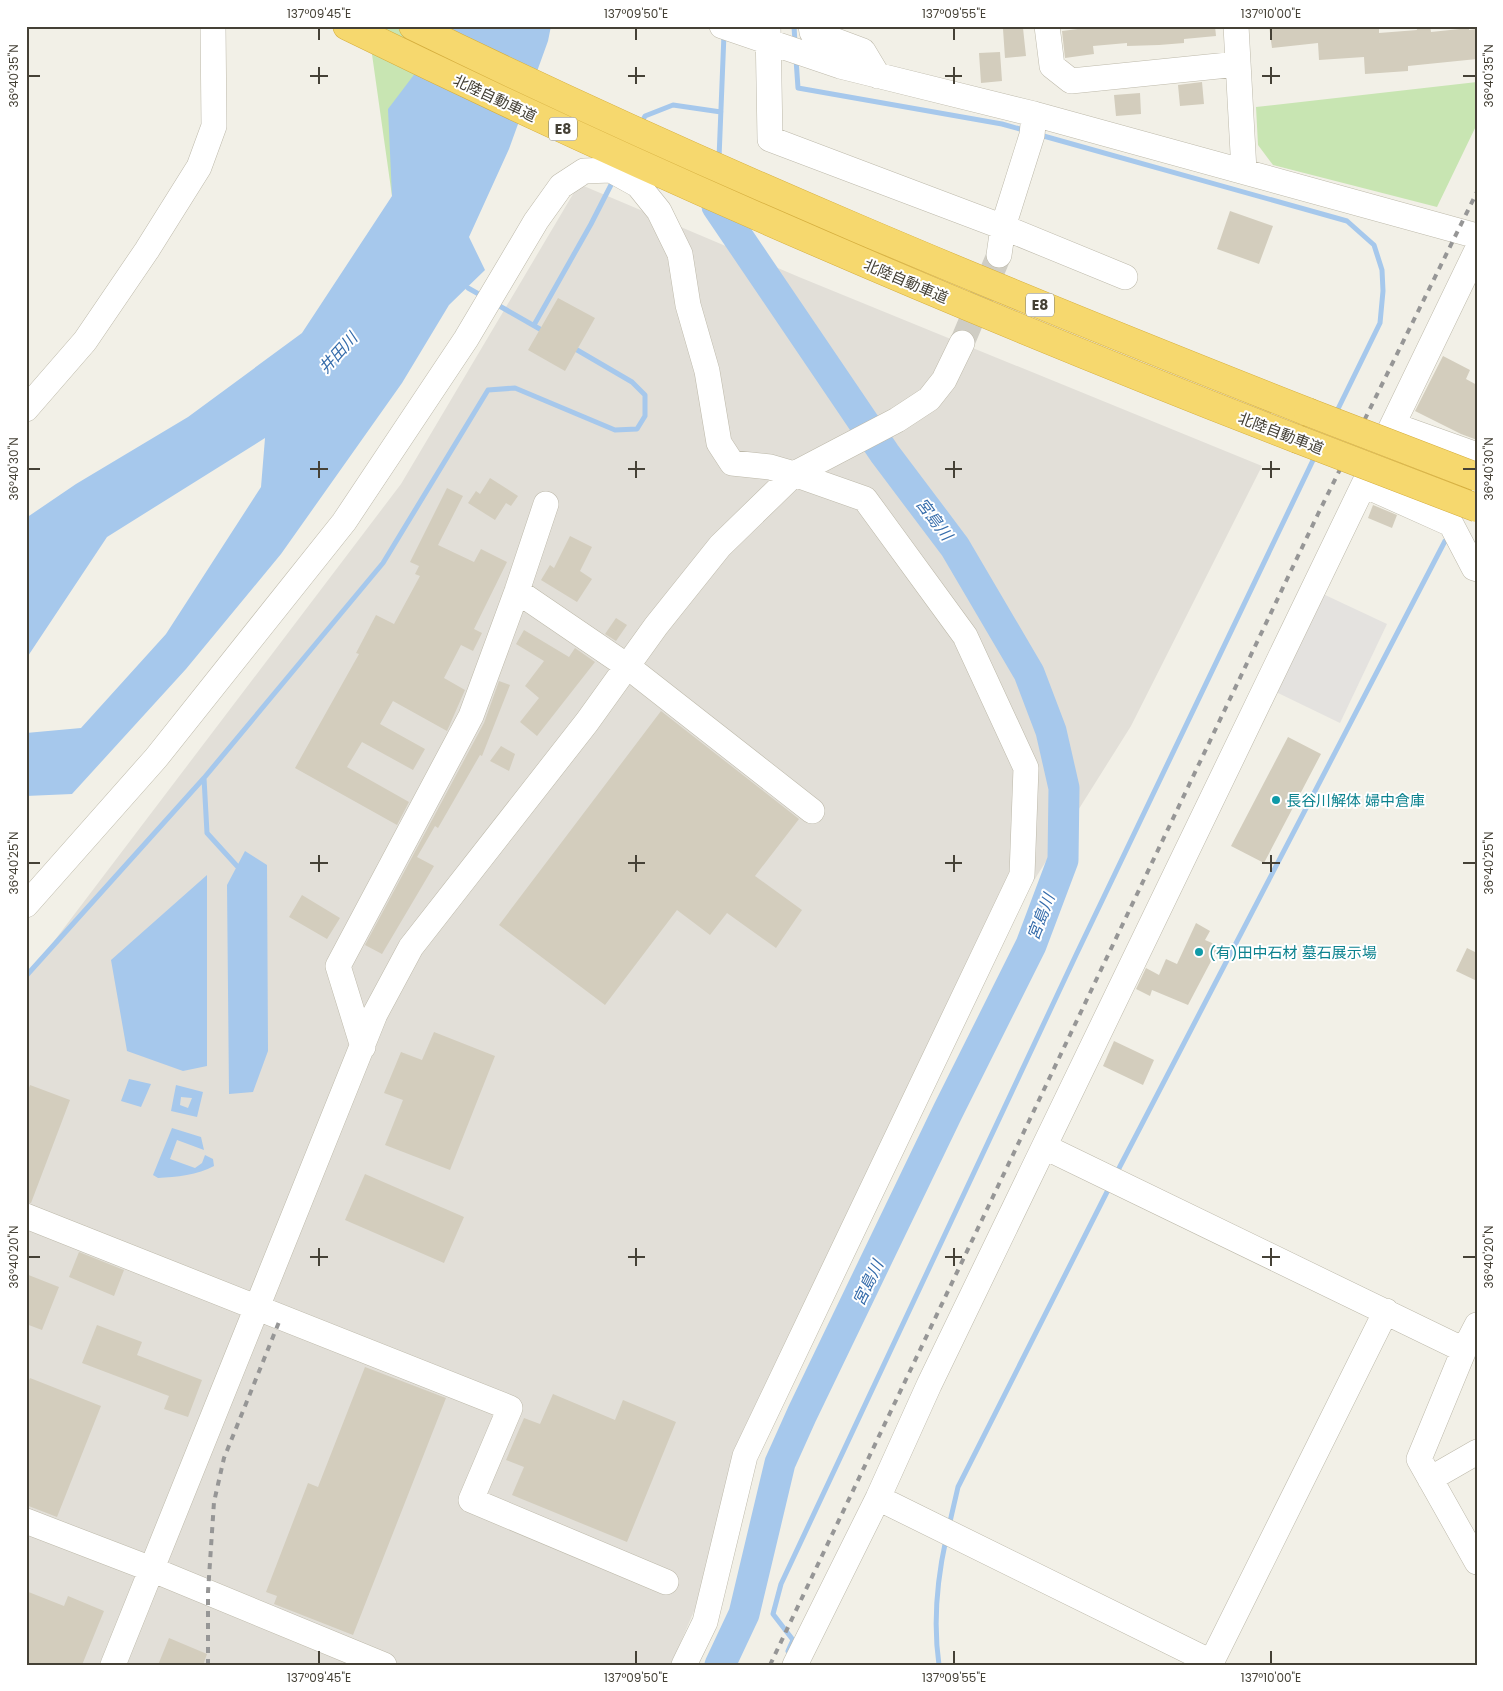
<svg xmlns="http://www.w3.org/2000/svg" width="1503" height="1691" viewBox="0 0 1503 1691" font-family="Poppins,'Noto Sans JP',sans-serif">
  <rect width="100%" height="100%" fill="#f2f0e7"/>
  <!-- industrial -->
  <path fill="#e2dfd8" d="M579,184l220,93 463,189 -131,260 -130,207 -199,407 -87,222 -44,103h-645v-687l375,-494z"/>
  <!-- green -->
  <path fill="#c8e5b2" d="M368,26h91l-67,170z
    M1477,82v42l-40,83 -164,-42 -15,-20 -2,-38z"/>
  <!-- parking -->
  <path fill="#e4e2df" d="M1323,594l64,30 -47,99 -64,-31z"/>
  <!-- water -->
  <path fill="#a6c8ec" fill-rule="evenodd" d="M451,26h100l-3,15 -39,108 -40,88 16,33 -36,35 -47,78 -121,171 -95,115 -114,125 -46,2v-63l55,-5 85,-94 95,-147 4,-49 -158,99 -81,122v-141l50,-34 112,-67 114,-84 90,-137 -4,-87z
    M245,851l22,14 1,186 -15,41 -24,2 -2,-209z
    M207,875v191l-24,5 -56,-20 -16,-91z
    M129,1079l22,5 -10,23 -20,-6z
    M176,1085l27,7 -6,25 -26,-6zM181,1097l11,1 -4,10 -8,-3z
    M172,1128l29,9 3,13 -27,-10 -7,19 25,9 7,-5 3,-8 8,4 1,7c-16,9 -38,11 -56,12l-5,-3z"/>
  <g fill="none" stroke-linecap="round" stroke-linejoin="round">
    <!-- stream -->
    <path stroke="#a6c8ec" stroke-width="5" d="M794,26l1,17
      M796,59l2,29 204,36 25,7
      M641,124l4,-8 28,-11 48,7
      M1040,135l307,86 27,24 8,25 1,21 -3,32 -45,92
      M719,158l5,-124
      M468,288l16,9
      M496,304l49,28
      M534,325l57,-101 23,-45
      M204,778l3,55 30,33
      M26,976l178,-198 179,-215 105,-173 27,-2 100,42 22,-1 8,-13v-21l-13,-13 -60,-35
      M1116,1174l329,-633 4,-4
      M949,1526l9,-39 152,-301
      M788,1651l5,-11 -20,-26 8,-30 295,-629 240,-501
      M939,1665c-6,-42 -2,-85 7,-126"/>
    <!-- river -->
    <path stroke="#a6c8ec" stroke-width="31" d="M717,206l168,248 70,93 74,126 22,58 13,57 -1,72 -32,85 -83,166 -146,303 -22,49 -36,151 -24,51"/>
  </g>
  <!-- building -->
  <path fill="#d3cdbd" d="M1101,26h114l1,10 -32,3v4l-25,2 -32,1v-3l-34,3 1,8 -29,4 -3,-27z
    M1269,26h83v2l27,-2v7l38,-3 -1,-4h14l1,6 38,-4v2l8,-1v30l-69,7v5l-43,3 -1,-17 -45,3 -1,-17 -46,5z
    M1023,28l3,28 -21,2 -2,-29z
    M1000,52l2,29 -21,2 -2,-30z
    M1202,82l2,22 -24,2 -2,-21z
    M1140,93l1,21 -25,2 -2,-21z
    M1230,211l43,15 -14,38 -42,-15z
    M558,298l37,20 -30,53 -37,-21z
    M1443,356l27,14 -4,9 11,6v55l-16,-6 -46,-23z
    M490,478l28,18 -7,10 -5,-3 -11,17 -27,-17 8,-12 4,3z
    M447,488l16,8 -25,49 36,17 7,-13 26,13 -33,67 8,4 -9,18 -12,-6 -17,33 21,12 -18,41 -54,-30 -13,23 45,25 -12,21 -51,-28 -15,25 62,35 -12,23 -102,-57 64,-114 -3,-1 20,-38 18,9 26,-48 -5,-2 4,-8 -9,-4z
    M1373,505l24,10 -5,13 -24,-10z
    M570,536l22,11 -12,24 12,8 -15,23 -36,-22 9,-15 4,3z
    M616,618l11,7 -11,16 -11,-7z
    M524,630l45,27 6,-9 20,14 -58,74 -17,-14 19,-24 -14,-12 19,-25 -28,-17z
    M499,681l11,4 -28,71 -2,-1 -42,73 -3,-2 -18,31 17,9 -52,88 -17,-9 119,-222z
    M661,711l138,108 -44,57 47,34 -26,38 -49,-35 -17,22 -33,-25 -72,95 -106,-80z
    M1288,737l33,17 -57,109 -33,-17z
    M501,746l14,8 -6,17 -19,-10z
    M302,895l38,23 -13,21 -38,-22z
    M1196,923l14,8 -5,9 14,6 -31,59 -36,-15 -2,6 -14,-7 10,-21 13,7 7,-16 11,5z
    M1467,948l10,5v28l-21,-10z
    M434,1032l61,24 -45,114 -65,-25 18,-45 -19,-7 17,-41 21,8z
    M1114,1041l40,19 -11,25 -40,-19z
    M30,1085l40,15 -39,103 -5,-1v-106z
    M365,1174l99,43 -20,46 -99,-43z
    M79,1252l45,18 -10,26 -45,-19z
    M26,1274l33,13 -17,43 -16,-6z
    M97,1325l45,17 -5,13 65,25 -14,37 -24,-8 5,-13 -87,-33z
    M365,1367l81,31 -93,237 -79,-31 3,-8 -11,-4 42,-109 10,4z
    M30,1378l71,28 -44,111 -31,-12v-118z
    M553,1394l62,26 8,-20 53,22 -49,120 -115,-47 12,-28 -18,-7 18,-42 16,6z
    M26,1591l38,15 4,-10 36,15 -22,54h-56z
    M169,1638l38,16 -4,11h-45z"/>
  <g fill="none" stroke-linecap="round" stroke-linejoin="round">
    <!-- minor-tunnel -->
    <path stroke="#cfcdc4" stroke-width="25" stroke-dasharray="25 12" stroke-linecap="butt" d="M962,343l37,-88"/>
    <!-- minor casing -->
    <g stroke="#bdb9aa" stroke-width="26">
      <path id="minor" d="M722,26l118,40 194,48 443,122
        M768,26l2,113 233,88 122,50
        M811,26l1,6 51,19 15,25
        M1047,26l5,40 19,15 167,-17
        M1236,26l8,145
        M999,255l4,-28 29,-92 2,-21
        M26,409l59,-68 62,-91 52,-83 15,-41 -1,-100
        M1393,425l84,30
        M1364,485l87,39 23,44 3,1
        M517,591l110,75 185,145
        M26,905l130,-147 188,-236 122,-183 70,-118 25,-35 23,-15 27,-1 27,15 21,26 21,43 8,51 19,66 12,72 13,20 38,4 24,7 71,25 100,137 61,132 -4,107 -277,581 -40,166 -21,43
        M363,1047l-25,-81 133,-250 46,-125 29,-87
        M1045,1147l419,203
        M26,1216l484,192 -39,92 195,82
        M1477,1325l-13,25 -45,109 58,103
        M1430,1479l47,-27
        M878,1498l333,164
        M26,1521l125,48 233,96
        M113,1665l262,-651 36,-67 176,-225 69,-96 64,-80 74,-72 103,-54 32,-21 15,-19 18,-37
        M795,1665l83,-167 51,-113 548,-1135
        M1210,1665l176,-354"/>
    </g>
    <!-- highway casing -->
    <g stroke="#d5ae3e" stroke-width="29">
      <path id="highway" d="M347,26c310,152 628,288 950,413
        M413,26c292,143 593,267 895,386"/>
    </g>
    <!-- minor -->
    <use href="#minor" stroke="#fff" stroke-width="25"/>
    <!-- highway -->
    <use href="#highway" stroke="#f6d86e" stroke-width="28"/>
    <!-- rail -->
    <path stroke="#969696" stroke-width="4" stroke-dasharray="6 6" stroke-linecap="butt" d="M208,1665v-73l6,-90 10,-44 55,-136
      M770,1665l548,-1151 159,-322"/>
    <!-- highway-bridge casing -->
    <g stroke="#d5ae3e" stroke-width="29" stroke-linecap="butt">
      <path id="highway-bridge" d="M1308,412l169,65
        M1297,439l180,69"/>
    </g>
    <!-- highway-bridge -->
    <use href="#highway-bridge" stroke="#f6d86e" stroke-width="28"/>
  </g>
  <!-- ticks -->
  <path fill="none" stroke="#454136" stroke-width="2" d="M319,28v12M636,28v12M954,28v12M1271,28v12M319,67v17M636,67v17M954,67v17M1271,67v17M28,76h12M310,76h18M628,76h17M945,76h17M1262,76h18M1463,76h13M319,461v17M636,461v17M954,461v17M1271,461v17M28,469h12M310,469h18M628,469h17M945,469h17M1262,469h18M1463,469h13M319,855v17M636,855v17M954,855v17M1271,855v17M28,863h12M310,863h18M628,863h17M945,863h17M1262,863h18M1463,863h13M319,1248v18M636,1248v18M954,1248v18M1271,1248v18M28,1257h12M310,1257h18M628,1257h17M945,1257h17M1262,1257h18M1463,1257h13M319,1651v13M636,1651v13M954,1651v13M1271,1651v13"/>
  <!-- markers -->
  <g fill="#0f9aa8" stroke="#fff" stroke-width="2">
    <circle cx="1276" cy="800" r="5"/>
    <circle cx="1199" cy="952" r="5"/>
  </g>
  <g text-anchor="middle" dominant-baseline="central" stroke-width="4" stroke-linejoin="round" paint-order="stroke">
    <!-- shield labels -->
    <g fill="#fff" stroke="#7d7a72" stroke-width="1">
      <rect x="549" y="117.5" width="28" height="23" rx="4"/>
      <rect x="1026" y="293.5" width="28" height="23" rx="4"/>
    </g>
    <g font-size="14" font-weight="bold" fill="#454136">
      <text x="563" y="129">E8</text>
      <text x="1040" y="305">E8</text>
    </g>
    <!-- street labels -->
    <g font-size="15" fill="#454136" stroke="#fff">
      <text transform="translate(495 98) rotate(25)">北陸自動車道</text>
      <text transform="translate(906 281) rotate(23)">北陸自動車道</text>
      <text transform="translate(1281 433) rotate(21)">北陸自動車道</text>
    </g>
    <!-- culture labels -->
    <g font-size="15" fill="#0d838f" stroke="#fff" text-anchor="start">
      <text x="1286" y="800">長谷川解体 婦中倉庫</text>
      <text x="1209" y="952">(有)田中石材 墓石展示場</text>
    </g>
    <!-- water labels -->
    <g font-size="16" font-style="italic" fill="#356cab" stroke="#fff">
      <text transform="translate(338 353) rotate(-48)">井田川</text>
      <text transform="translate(934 519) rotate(53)">宮島川</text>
      <text transform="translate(1041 917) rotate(-69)">宮島川</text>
      <text transform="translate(868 1283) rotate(-64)">宮島川</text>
    </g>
  </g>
  <!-- border -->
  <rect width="1503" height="1691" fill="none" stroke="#ffffff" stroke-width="55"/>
  <rect x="28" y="28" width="1448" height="1636" fill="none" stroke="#454136" stroke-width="2"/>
  <g font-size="12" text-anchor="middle" fill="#454136">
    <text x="319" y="18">137°09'45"E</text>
    <text x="636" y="18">137°09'50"E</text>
    <text x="954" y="18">137°09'55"E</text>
    <text x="1271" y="18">137°10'00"E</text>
    <text transform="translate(14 76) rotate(-90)" y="4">36°40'35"N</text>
    <text transform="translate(1489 76) rotate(-90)" y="4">36°40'35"N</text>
    <text transform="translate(14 469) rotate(-90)" y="4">36°40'30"N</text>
    <text transform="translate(1489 469) rotate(-90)" y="4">36°40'30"N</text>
    <text transform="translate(14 863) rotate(-90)" y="4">36°40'25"N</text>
    <text transform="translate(1489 863) rotate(-90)" y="4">36°40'25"N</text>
    <text transform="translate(14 1257) rotate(-90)" y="4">36°40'20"N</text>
    <text transform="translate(1489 1257) rotate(-90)" y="4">36°40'20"N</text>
    <text x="319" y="1682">137°09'45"E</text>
    <text x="636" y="1682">137°09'50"E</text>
    <text x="954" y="1682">137°09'55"E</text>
    <text x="1271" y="1682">137°10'00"E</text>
  </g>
</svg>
